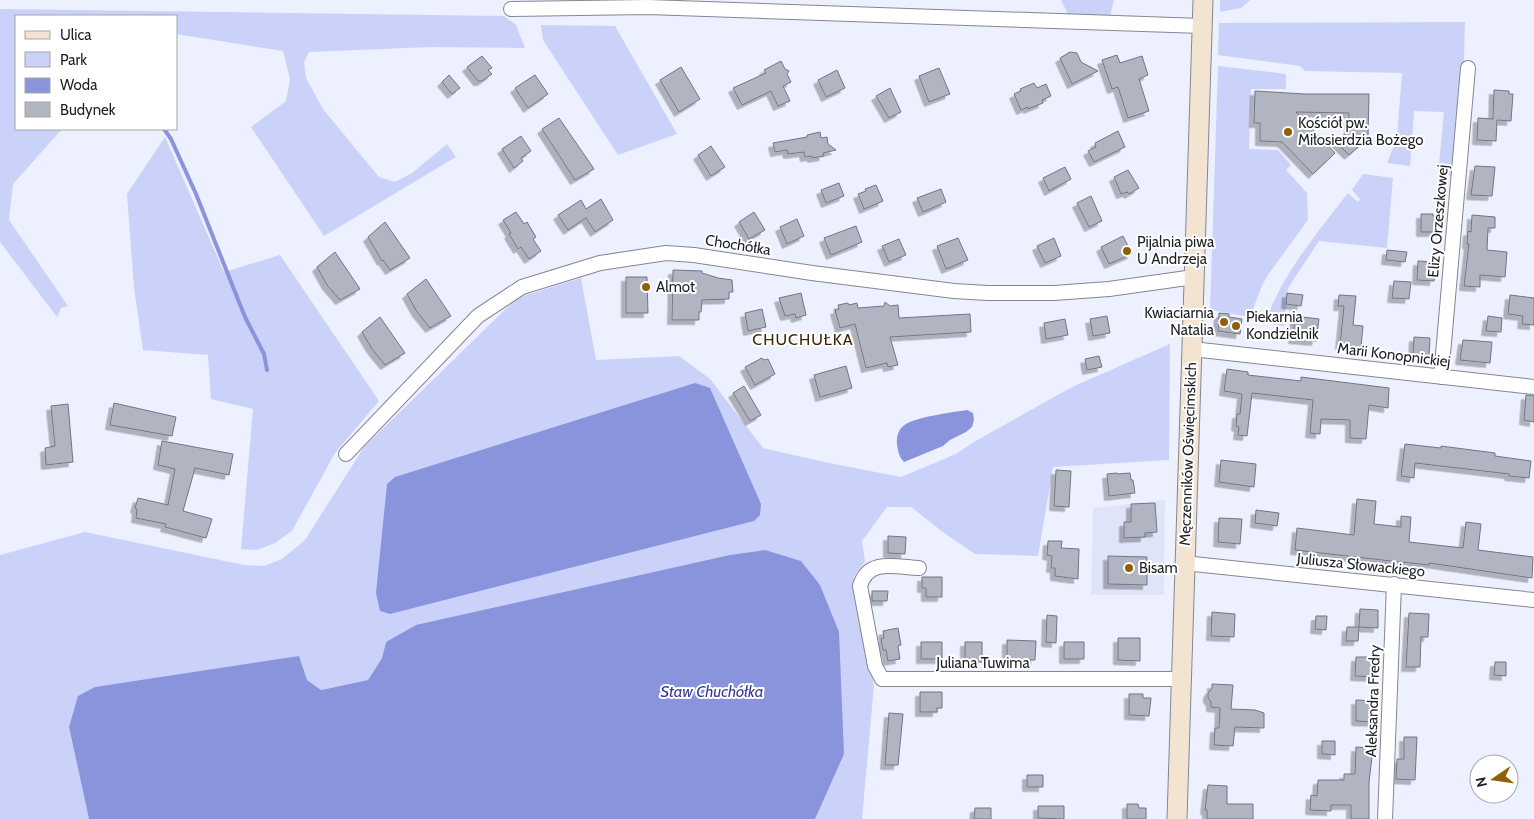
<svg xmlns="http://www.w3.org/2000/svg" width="1534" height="819" viewBox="0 0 1534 819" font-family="Cabin,sans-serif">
  <defs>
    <filter id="shadow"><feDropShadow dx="-4.5" dy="4.5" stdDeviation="0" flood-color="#0004"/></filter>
  </defs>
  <rect width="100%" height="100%" fill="#edf0fe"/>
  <!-- built -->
  <path fill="#e0e4f9" d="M1165,500l-1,95h-73l2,-87z"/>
  <!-- green -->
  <path fill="#cbd2fa" d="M1061,0h53l-4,16h-41z
    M1220,0h30l-9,8 -21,4z
    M0,9l504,7 12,9 9,23 -94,-1 -122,5 -5,10 2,16 17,31 56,68 16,5 17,-9 35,-29 9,13 -132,79 -73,-109 35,-26 4,-22 -7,-28 -107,-17v-18h-160v113h46l-49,55 -4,36 59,86 -7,2 -4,9 -57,-75z
    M1465,22l-1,35 -9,119 -17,-2 6,-62 -30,-1 -4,55 -23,-3 10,-25 5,-65 -97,-2 -5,-5 -82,-11 1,-32z
    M541,25l74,1 62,108 -59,21 -75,-115z
    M1218,66l68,8v15h-35l-2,60 29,1 13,15 -5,5 21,23 1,27 -41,56 -6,12 -11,29 -40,-7z
    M165,137l59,135 56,-17 99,146 -44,52 -43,78 -17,12 -18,7 -16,-1 12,-140 -42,-10 -3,-44 -65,-5 -9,-62 -7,-94z
    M1363,174l30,4 -6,70 -68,-7 -31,47 -4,38 -18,-3c13,-46 53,-92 82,-130l10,9 2,-3 -8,-9z
    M581,278l15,82 83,-4 31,23 53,69 61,14 77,15 55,-23 16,-11 100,-56 98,-43 -1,116 -116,7 -15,89 -63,-2 -31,-21 -33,-26h-24l-25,34 3,21 -11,14v20l20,89 -12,134h-47l3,-9 -432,-168 -4,16 -14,22 -47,10 -14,-10 -9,-24 -229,71 20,92h-89v-264l85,-23 159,33 20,1 18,-7 23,-19 59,-93 153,-149z"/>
  <!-- water -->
  <path fill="#8a94dd" d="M695,383l15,5 51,116 -1,11 -6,6 -364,93 -10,-3 -4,-18 11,-109 8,-7z
    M967,410l6,3 1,7 -2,7 -6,5 -16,8 -7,6 -39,16c-5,-5 -6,-11 -7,-18 -1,-8 2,-16 9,-20 11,-7 47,-12 61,-14z
    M765,550l36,11 19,24 19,47 5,122 -29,65h-726l-20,-92 9,-31 17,-9 204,-31 8,24 14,10 47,-10 14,-22 4,-16 30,-17 314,-70z"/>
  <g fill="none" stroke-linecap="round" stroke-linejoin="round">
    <!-- stream -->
    <path stroke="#8a94dd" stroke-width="4" d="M164,129l7,10 25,55 49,123 19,37 3,16"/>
  </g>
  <!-- building -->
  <path fill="#b1b4c1" stroke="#737582" filter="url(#shadow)" d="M1070,52l7,1 4,9 17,9 -26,13 -12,-26z
    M1117,55l3,8 22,-7 6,19 -9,4 10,32 -21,7 -10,-31 -6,2 -10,-29z
    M482,56l10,12 -4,2 4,4 -10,7h-4l-11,-14z
    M781,61l4,8 4,2 -2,3 4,8 -8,4 7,15 -12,5 -7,-15 -29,14 -9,-17 33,-15 -2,-3z
    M681,67l19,32 -21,13 -19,-32z
    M939,68l11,26 -21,8 -10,-26z
    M837,70l8,18 -19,9 -8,-17z
    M449,75l11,13 -8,6 -10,-12z
    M535,75l13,19 -20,14 -13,-20z
    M1034,83l3,5 9,-4 5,12 -9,4 1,3 -15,6v-2l-7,3 -7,-16 7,-3 -1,-2z
    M890,88l11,24 -12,6 -13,-22z
    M1494,90l15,1v3h4l-2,27 -14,-1 -1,21 -19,-1 1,-22 15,1z
    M1255,91l50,3h64l-1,44 -19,17 -13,-13 13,-12v-17l-53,-1 39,41 -22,21 -31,-32 -22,-1v-18h-6z
    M559,118l35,51 -19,11 -33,-51z
    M1118,131l7,16 -31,15 -6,-11 8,-4 -1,-4z
    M820,132l1,6 6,-1 1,7 8,6 -13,3 1,3 -12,2v-2l-7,1 -1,-5 -16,2 -1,-4 -12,2 -2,-9 34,-6v-2z
    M521,136l10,15 -10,7 2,3 -9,7 -12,-19z
    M711,146l14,21 -14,9 -13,-21z
    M1475,166l20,1 -3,29 -21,-1z
    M1065,167l6,12 -22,12 -6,-13z
    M1128,170l11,18 -10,6 -2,-2 -6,2 -7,-17z
    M839,183l5,13 -18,7 -5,-13z
    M876,185l7,16 -19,8 -6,-15 8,-3 -1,-2z
    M941,189l5,13 -23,10 -6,-14z
    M1091,196l11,25 -13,6 -12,-24z
    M601,199l12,21 -18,12 -9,-14 -18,12 -10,-15 23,-15 5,9z
    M516,212l8,12 3,-2 9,15 -3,2 8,12 -12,8 -8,-12 -3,2 -9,-15 2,-1 -8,-13z
    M754,212l11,18 -16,9 -10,-17z
    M1421,214h12v2h4v16h-16z
    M1472,215l23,2v11h-7l-1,22 20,2 -2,25 -25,-2v12l-16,-1 5,-42h-2l1,-13 3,1z
    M797,219l7,17 -17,8 -7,-17z
    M385,222l25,36 -20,12 -7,-10 -1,1 -14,-24z
    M856,226l6,16 -31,13 -7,-17z
    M1123,236l9,18 -23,10 -8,-17z
    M958,238l10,22 -22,9 -9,-23z
    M1054,238l7,18 -16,7 -8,-17z
    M899,239l7,16 -17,7 -7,-16z
    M1387,250l20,2 -2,10 -19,-2z
    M335,252l25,37 -20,11 -13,-15 -10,-18z
    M1418,261l18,1 -2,19 -17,-1z
    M673,270l29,1v2l16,5 14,2 1,12h-4v7l-27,1 -1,12h-2v8h-27z
    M626,277h21l1,36h-22z
    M426,279l25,37 -21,12 -13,-16 -10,-18z
    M1394,281l17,1 -2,17 -17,-1z
    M801,293l5,22 -10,3 -1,-4 -10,2 -6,-18z
    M1287,293l16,2 -2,11 -15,-2z
    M1339,295l17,1 -3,29 10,1 -2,21 -21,-2 4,-39h-6z
    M1510,295l24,3v27l-12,-1 1,-8 -15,-2z
    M885,302l5,4 8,-1 1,13 71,-4 1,18 -81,5 8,28 -10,2 -1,-4 -21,5 -11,-44 -15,4 -5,-18 4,-1 -1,-4 10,-2 1,2 8,-2 1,5 26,-2z
    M762,309l4,18 -18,4 -3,-18z
    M1219,313l10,1v3l13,2 -2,15 -22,-3z
    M1107,316l3,17 -17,3 -3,-17z
    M1295,316l24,3 -3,22 -23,-2z
    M1488,316l14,2 -1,14 -15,-1z
    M380,317l25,36 -20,12 -13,-16 -10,-17z
    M1065,319l3,16 -22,4 -2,-16z
    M1414,337l16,1 -1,18 -16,-1z
    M1463,340l29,2 -2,21 -30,-3z
    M1099,356l3,11 -15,3 -2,-11z
    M762,358l2,2 4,-1 7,15 -20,11 -10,-18z
    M846,366l6,22 -32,9 -6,-22z
    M1227,369l21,3v3l53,6v-4l88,11 -1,20 -19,-3 -3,34 -16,-1v-18l-29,-1 -1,15 -10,-1 3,-33 -61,-7 -5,43 -9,-1 1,-8 -3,-1 1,-12h3l2,-20 -18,-3z
    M744,386l17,29 -11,6 -17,-28z
    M1526,395l8,1v26l-10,-2z
    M114,403l62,14 -4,19 -62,-11z
    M68,404l5,58 -27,3 -1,-17 10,-2 -4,-40z
    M162,441l71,13 -4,21 -34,-7 -12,43 29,8 -6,19 -41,-11 1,-3 -30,-6 1,-9 -2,-1 3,-10 30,7 7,-36 -17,-4z
    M1405,444l36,4v-2l54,7v3l36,5 -2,17 -20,-2v-2l-94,-11 -1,15 -13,-2z
    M1221,460l35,4 -2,23 -35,-5z
    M1056,470l15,1 -2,36 -15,-1z
    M1117,473v1l13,-1 1,7h2l2,13 -26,3 -2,-22z
    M1357,499l19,2 -2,23 27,3v-11l10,1 -2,25 54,6 3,-26 15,2 -3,26 55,7 -1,21 -103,-15v2l-38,-4 -96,-11 2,-22 57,7z
    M1155,503l2,29 -12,1v4l-21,1v-16h7v-18z
    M1256,510l23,3 -2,13 -22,-3z
    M1219,518l23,1 -2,25 -22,-2z
    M888,536l18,1 -1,17 -17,-1z
    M1048,541h14l-1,7 18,1 -1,30 -23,-3v-8h-4l1,-12 -5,-1z
    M1108,556l39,1v8l4,5 -4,5v10l-39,-1z
    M922,577h20v20h-16v-9h-4z
    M872,591h16l-1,10h-15z
    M1360,609l18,1v18l-19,-1z
    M1212,612l23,2 -1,23 -23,-1z
    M1409,613l20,1 -1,23h-7l-1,30h-14z
    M1047,615l10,1 -1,27 -10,-1z
    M1316,616h11l-1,14 -11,-1z
    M1347,627h12l-1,14h-12z
    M898,628l3,17 -3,1 2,13 -12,2 -2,-11h-3l-2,-11 3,-1 -1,-7z
    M1118,638h22v23l-22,-1z
    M1007,640l29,1 -1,19h-28z
    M921,642h21v17h-21z
    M965,642h17v20h-17z
    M1064,642h20v17h-20z
    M1356,657h20v20l-21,-1z
    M1495,662h11v14l-12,-1z
    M1212,684l21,1 -2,24 24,1 9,3v15l-29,-1 -2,19 -19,-1 1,-17h4l1,-20 -9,-1v-5l-3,-4v-5l4,-5z
    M920,692h22v16h-5v4h-17z
    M1129,694h14v4h8l-2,18 -20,-1z
    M1356,700l19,1 -1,21 -18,-1z
    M889,713l14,1 -5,51h-13z
    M1404,737h13l-2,43 -19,-1 1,-20h7z
    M1322,741h13v14l-13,-1z
    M1356,747l17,1 -4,34v37h-18v-14h-20v6l-21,-1 1,-15 6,1 1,-16h26v-6h11z
    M1027,775h16v12h-16z
    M1208,785l19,1v18h26v15h-46v-9h-2z
    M1127,804h11l1,4h7v11h-19z
    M1038,806h26v13l-26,-1z
    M975,808h16v11h-17z"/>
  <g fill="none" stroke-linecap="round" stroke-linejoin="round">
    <!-- street casing -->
    <g stroke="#848793" stroke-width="16">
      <path id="street" d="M511,9l137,-2 554,19
        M1192,349l342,38
        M1441,377l27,-309
        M346,454l132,-138 44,-29 78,-24 66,-10 28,2 118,18 142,18 34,2h66l55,-4 85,-12
        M1184,563l350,37
        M919,568c-23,-1 -51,-10 -59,18l15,80 7,13h299
        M1385,819l9,-235"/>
    </g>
    <!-- secondary casing -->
    <g stroke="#848793" stroke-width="21">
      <path id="secondary" d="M1177,819l26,-819"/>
    </g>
    <!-- street -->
    <use href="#street" stroke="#fff" stroke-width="14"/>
    <!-- secondary -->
    <use href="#secondary" stroke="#f2e4d1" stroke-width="19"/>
  </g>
  <!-- markers -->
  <g fill="#8f600a" stroke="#fff" stroke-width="2">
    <circle cx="1288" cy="132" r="5"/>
    <circle cx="1127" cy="251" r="5"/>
    <circle cx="646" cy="287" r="5"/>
    <circle cx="1224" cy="322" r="5"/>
    <circle cx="1236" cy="326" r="5"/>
    <circle cx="1129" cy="568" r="5"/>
  </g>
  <g text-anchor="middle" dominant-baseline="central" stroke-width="4" stroke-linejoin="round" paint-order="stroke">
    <!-- poi labels -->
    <g font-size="15" fill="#1f2025" stroke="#fff" text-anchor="start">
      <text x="1298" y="123">Kościół pw.<tspan x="1298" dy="17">Miłosierdzia Bożego</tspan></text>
      <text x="1137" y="242">Pijalnia piwa<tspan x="1137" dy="17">U Andrzeja</tspan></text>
      <text x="656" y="287">Almot</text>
      <text x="1214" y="313" text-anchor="end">Kwiaciarnia<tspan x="1214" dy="17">Natalia</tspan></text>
      <text x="1246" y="317">Piekarnia<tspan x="1246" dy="17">Kondzielnik</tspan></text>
      <text x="1139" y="568">Bisam</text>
    </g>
    <!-- street labels -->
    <g font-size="15" fill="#1f2025" stroke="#fff">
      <text transform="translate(1438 221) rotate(-85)">Elizy Orzeszkowej</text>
      <text transform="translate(738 245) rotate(9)">Chochółka</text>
      <text transform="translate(1394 355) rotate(7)">Marii Konopnickiej</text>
      <text transform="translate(1188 454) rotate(-88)">Męczenników Oświęcimskich</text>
      <text transform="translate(1361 565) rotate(6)">Juliusza Słowackiego</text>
      <text x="983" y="663">Juliana Tuwima</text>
      <text transform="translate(1373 701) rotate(-88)">Aleksandra Fredry</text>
    </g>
    <!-- neighbourhood labels -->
    <g font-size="16" letter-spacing="1" fill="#3c2501" stroke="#fff">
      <text x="803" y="339">CHUCHUŁKA</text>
    </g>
    <!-- water labels -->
    <g font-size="16" font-style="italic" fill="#383b90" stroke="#fff">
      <text x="712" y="691">Staw Chuchółka</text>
    </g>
  </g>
  <!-- legend -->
  <rect x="15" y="15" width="162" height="115" fill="#ffffff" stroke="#a5a6a8"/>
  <rect x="25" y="31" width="25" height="8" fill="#f2e4d1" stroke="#a5a6a8"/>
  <text x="60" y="40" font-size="15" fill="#1f2025">Ulica</text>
  <rect x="25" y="52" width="25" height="15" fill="#cbd2fa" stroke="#a5a6a8"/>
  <text x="60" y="65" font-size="15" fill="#1f2025">Park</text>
  <rect x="25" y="78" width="25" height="15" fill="#8a94dd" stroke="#a5a6a8"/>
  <text x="60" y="90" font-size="15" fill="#1f2025">Woda</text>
  <rect x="25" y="102" width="25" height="15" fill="#b1b4c1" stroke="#a5a6a8"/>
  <text x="60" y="115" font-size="15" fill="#1f2025">Budynek</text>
  <!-- north arrow -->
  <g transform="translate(1494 779) rotate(257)"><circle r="24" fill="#ffffff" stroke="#a5a6a8"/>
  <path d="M0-4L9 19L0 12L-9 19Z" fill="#8f600a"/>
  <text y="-8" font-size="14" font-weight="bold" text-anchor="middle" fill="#1f2025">N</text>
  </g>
</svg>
